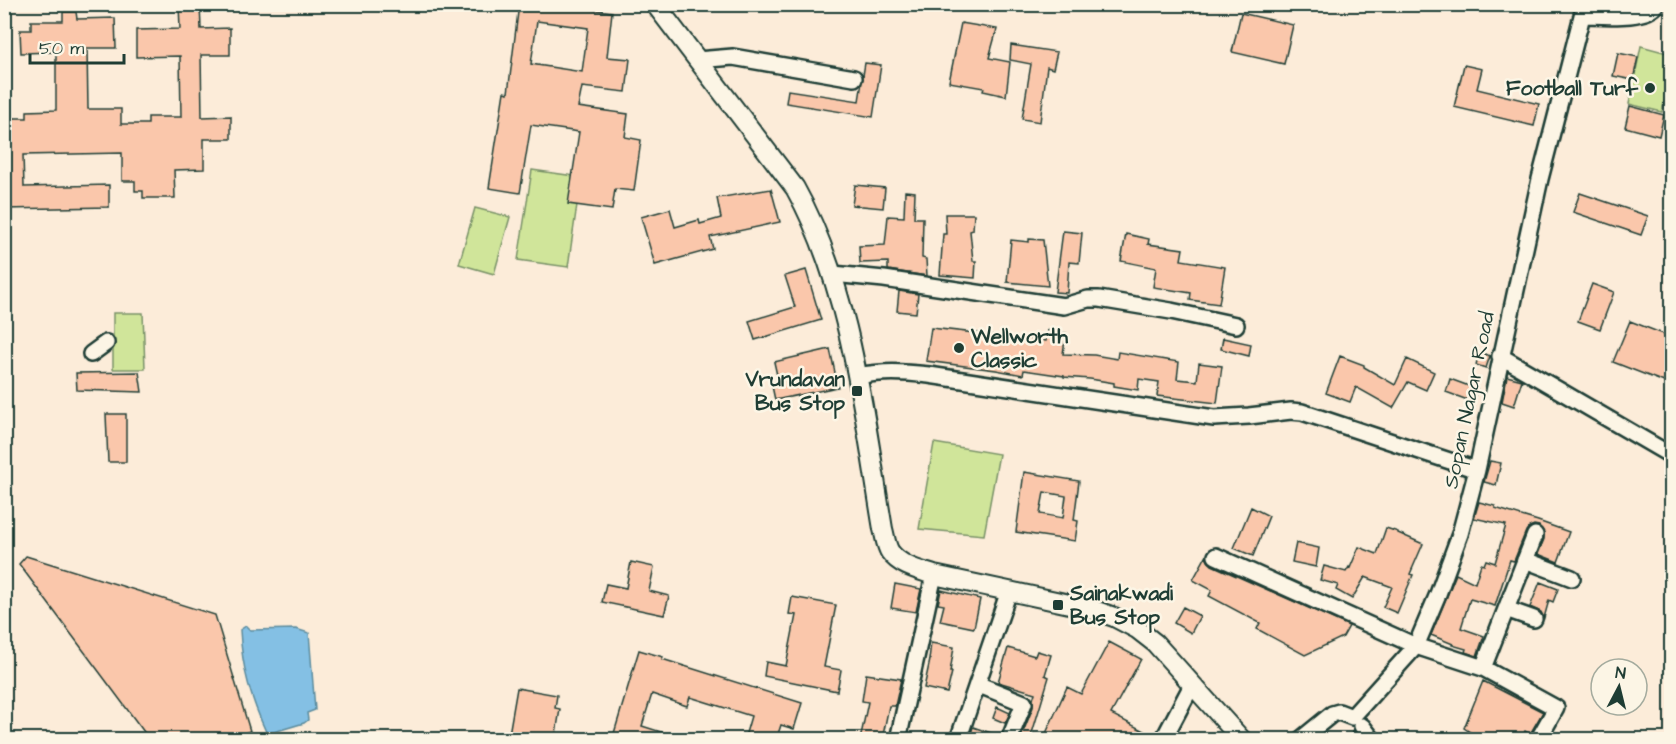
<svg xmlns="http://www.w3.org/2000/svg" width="1676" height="744" viewBox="0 0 1676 744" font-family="'Architects Daughter',sans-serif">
  <rect width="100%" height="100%" fill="#fcecd9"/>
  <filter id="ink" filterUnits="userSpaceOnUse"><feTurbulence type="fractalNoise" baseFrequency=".0167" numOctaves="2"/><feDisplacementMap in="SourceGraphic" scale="12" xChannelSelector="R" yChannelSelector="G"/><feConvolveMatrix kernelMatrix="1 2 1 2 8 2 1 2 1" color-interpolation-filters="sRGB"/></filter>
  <g filter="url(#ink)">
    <!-- green -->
    <path fill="#d0e59a" stroke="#789167" stroke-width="1.5" d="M1641,46l30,8v18l-9,40 -33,-8z
      M532,170l49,7 -13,90 -50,-7z
      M475,208l35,9 -16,57 -35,-10z
      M113,313h30l2,56h-32z
      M934,443l65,11 -15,81 -65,-6z"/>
    <!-- water -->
    <path fill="#84c0e4" stroke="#5c8c9e" stroke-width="1.5" d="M246,626l4,4 46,-1 13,4 6,77 -8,3 1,7 -4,3 -37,11c-16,-35 -25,-65 -27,-104z"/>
    <!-- building -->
    <path fill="#fac7ab" stroke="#1f3d34" stroke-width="1.5" fill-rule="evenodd" d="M179,4h21l1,25 29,-1v27h-29l1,62 29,-1v23h-27v30l-30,1 1,28h-32v-7h-8v-10h-13v-28l-99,2 1,32 85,-2v22l-105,2v-91h23v-7l29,-1v-58l-35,1 -1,-23h11v-9h32v-9h13l1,7 38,-1 1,30h-29l1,61h33v15h27v-7h33l-1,-61 -44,1v-27l44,-1z
      M519,4h34l59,8 -5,45 23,2 -4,33 -44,-5 -4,20 50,7 -3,23 16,3 -7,51 -19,-2 -3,21 -44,-6 11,-72 -48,-7 -11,68 -31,-5 15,-96 4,1zM537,21l51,7 -6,44 -51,-8z
      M1241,13l52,12 -9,39 -52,-12z
      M961,23l36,6 -8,29 21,4 -4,34 -23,-5 1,-3 -35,-6z
      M1011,45l46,7 -4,17 -6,-2 -7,55 -18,-3 9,-55 -21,-4z
      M1618,53l20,4 -5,23 -20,-4z
      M865,63l16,2 -8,52 -87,-14 2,-13 71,11z
      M1464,65l18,4 -5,20 62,15 -5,22 -80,-19z
      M1630,106l34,9 -5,21 -34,-9z
      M855,185l30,3 -2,20 -31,-3z
      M771,189l9,33 -70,15 3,12 -58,16 -14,-48 29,-8 5,18 24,-7 1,4 21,-6 -4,-20z
      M905,191l10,1 -1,26h9l-1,40 4,1 1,17 -39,-6v-8l-28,1 -1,-17 26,-1 3,-29 16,1z
      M1580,193l68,23 -7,19 -68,-23z
      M945,214h29l-1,16 -3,1 3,30h3l-1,17 -35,-3 3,-41h3z
      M1063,231l19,2 -3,30 -10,-1 -2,31 -12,-1z
      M1126,234l23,5 -1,5 35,5 -2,11 44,7 -6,37 -29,-4 1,-7 -38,-6 3,-19 -35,-7z
      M1029,239l14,1 5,46 -41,-4 4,-42 18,2z
      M806,270l15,50 -66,20 -6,-19 46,-14 -10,-31z
      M1592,284l22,8 -14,37 -22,-8z
      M899,291l19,3 -2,19 -19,-2z
      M1630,321l41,16v24l-7,21 -51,-20z
      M931,328l115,13 2,-11 18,3 -3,21 31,1 23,4 1,-7 61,10 -2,17 20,2 2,-18 23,3 -5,37 -60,-7 2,-14 -20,-3 -1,11 -24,-4v-3l-24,-4 -26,-2v-1l-40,-6 -1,5 -27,-5 -70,-9z
      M1223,338l28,6 -2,12 -28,-7z
      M830,349l8,38 -63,13 -3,-14 7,-2 -5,-22z
      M1479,352l11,4 -4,12 -10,-3z
      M1340,356l24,9v2l31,18 12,-26 27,13 -8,18 -18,-8 -15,26 -37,-21 -6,15 -24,-9z
      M139,372l3,20 -65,-2 -1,-17z
      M1507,376l15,4 -8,26 -12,-4z
      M1450,379l27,10 -4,13 -27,-10z
      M106,414h20v48h-18z
      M1490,461l11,2 -5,22 -12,-3z
      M1024,472l55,9 -5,39 4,1 -3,20 -59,-9zM1044,492l22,4 -3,22 -23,-4z
      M1479,502l16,4v2l43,13 31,11 -11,30 -20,-8 6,-15v-6l-5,-7 -5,-1 -5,2 -3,4 -12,30 -4,-1 -15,46 -25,-7 -9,29 23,8 -7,20 -12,-4 1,-3 -14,-4 1,-1 -22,-9 25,-61 19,9 6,-19 3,1 2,-5 9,3 11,-38 -32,-7z
      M1251,507l18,9 -16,40 -19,-8z
      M1386,528l12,4v1l25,11 -13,30 3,1 -16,38 -14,-6 9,-20 -27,-10 -13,22 -16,-9 2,-5 -18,-5 4,-14 22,6 3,-5 1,1 9,-21 18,7z
      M1296,543l23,5 -3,19 -24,-5z
      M26,556l189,59 35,116 -25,9h-75l-131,-176z
      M1206,556l2,5 4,4 137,61 -6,11 -38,18 -48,-26 3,-6 -51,-27 3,-6 -19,-10z
      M631,562l23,5 -5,24 20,5 -5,19 -62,-13 4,-18 20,4z
      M1540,582l18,7 -5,13 -4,-2 -5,18 -3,-6 -11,-5z
      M895,584l26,5 -5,23 -25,-4z
      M941,590l39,9 -6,29 -34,-7 4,-16 -6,-1z
      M792,597l44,8 -12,62 17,3 -4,21 -73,-15 2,-14 20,4 10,-51 -7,-1z
      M1183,607l17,9 -9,17 -17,-10z
      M1109,642l32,17 -30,55 33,17 -4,9h-97l24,-53 14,7z
      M931,643l23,4 -4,25h2l-5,21 -23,-5 6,-28h-1z
      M1008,648l27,8 2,-5 14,4 -6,20 4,2 -19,63h-10l13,-33v-8l2,-6 -37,-11z
      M639,650l24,7 -1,2 140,44 -8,26 -13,-4 -5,15h-32l7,-24 -61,-19 -3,9 -35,-12 -10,32 35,11v3h-65z
      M866,674l35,5 -6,27h-6l-7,34h-22l8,-38 -6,-1z
      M1483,681l60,31 -13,22 -5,-3 -5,9h-38l-18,-12z
      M517,688l40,7 -2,13 5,1 -5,31h-47z
      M997,707l13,6 -5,10 -12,-5z
      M973,727l27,9 -1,4h-30z
      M1354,731l6,9h-16z"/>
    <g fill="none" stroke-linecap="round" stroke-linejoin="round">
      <!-- minor casing -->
      <g stroke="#1f3d34" stroke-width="20">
        <path id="minor" d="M1582,15c18,0 65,5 75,-11
          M697,60l36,-3 121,21
          M833,274l51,5 180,27 24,-7h11l72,12 65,14
          M91,354l15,-11
          M1500,356l172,100
          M857,376c27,-5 45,-4 72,-1l285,43 35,-2 42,-5 11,1 175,58
          M1216,556l200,90 67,22 73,40 -18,32
          M1525,560l47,18
          M1506,609l28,10
          M1483,668l52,-133
          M977,684l47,19 -15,37
          M1362,726l11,14
          M898,740l36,-165
          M958,740l51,-149
          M1163,740l29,-55
          M1300,740l32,-26 7,-2 13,5 64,-71 22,-52 22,-60 17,-64 63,-291 45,-175"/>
      </g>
      <!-- tertiary casing -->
      <g stroke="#1f3d34" stroke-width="22">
        <path id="tertiary" d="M655,4l140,184c56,100 69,228 88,341 2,7 3,17 7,23 10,14 29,18 44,23l154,33 26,9 23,12 18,14 87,97"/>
      </g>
      <!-- minor -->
      <use href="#minor" stroke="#fcf5e5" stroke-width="15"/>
      <!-- tertiary -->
      <use href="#tertiary" stroke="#fcf5e5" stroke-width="18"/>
    </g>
  </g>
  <!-- markers -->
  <g fill="#1f3d34" stroke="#fcf5e5" stroke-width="2">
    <circle cx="1650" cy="88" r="6"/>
    <circle cx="959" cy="348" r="6"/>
    <rect x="851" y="385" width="12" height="12" rx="3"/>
    <rect x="1052" y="599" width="12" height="12" rx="3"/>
  </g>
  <g text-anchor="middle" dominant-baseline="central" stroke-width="5" stroke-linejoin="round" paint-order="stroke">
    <!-- poi labels -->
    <g font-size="21" font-weight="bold" fill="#1f3d34" stroke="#fcf5e5" text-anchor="end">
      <text x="1638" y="88">Football Turf</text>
      <text x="971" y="336" text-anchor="start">Wellworth<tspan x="971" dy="24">Classic</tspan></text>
      <text x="845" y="379">Vrundavan<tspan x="845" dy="24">Bus Stop</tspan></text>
      <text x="1070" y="593" text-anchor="start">Sainakwadi<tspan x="1070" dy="24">Bus Stop</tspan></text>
    </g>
    <!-- street labels -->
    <g font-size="21" fill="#1f3d34" stroke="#fcf5e5">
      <text transform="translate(1469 400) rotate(-78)">Sopan Nagar Road</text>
    </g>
  </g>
  <!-- margin -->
  <rect width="1676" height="744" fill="none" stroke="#fcf5e5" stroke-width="24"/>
  <rect x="12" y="12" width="1652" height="720" fill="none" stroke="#1f3d34" stroke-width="2" filter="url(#ink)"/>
  <!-- north arrow -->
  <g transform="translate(1619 687) rotate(7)"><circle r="28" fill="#fcf5e5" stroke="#a4ab9e" stroke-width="1.5"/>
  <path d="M0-4.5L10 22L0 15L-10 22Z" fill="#1f3d34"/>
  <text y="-9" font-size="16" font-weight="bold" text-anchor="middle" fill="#1f3d34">N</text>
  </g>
  <!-- scale -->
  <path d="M30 54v9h94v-9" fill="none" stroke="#1f3d34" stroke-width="3"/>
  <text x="39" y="54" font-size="18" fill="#1f3d34" stroke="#fcf5e5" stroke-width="4.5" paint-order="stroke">50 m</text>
</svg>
